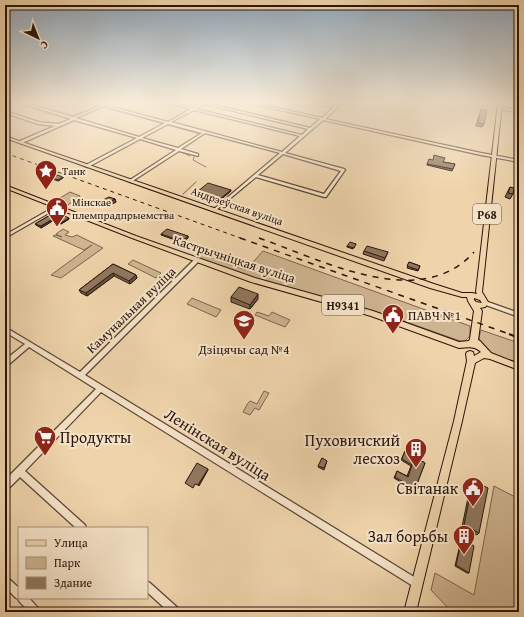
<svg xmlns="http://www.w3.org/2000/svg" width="524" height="617" viewBox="0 0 524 617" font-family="'Gentium Book Plus',serif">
  <rect width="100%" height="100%" fill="#efd4ab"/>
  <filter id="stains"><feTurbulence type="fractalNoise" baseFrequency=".005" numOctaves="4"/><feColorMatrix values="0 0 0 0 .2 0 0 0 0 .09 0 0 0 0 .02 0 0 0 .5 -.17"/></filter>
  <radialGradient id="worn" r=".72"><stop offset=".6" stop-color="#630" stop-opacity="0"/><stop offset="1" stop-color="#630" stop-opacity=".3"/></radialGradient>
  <!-- green -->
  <path fill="#ceb490" stroke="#7c644e" d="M70,192l10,4 -1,2 -13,8 -5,-2 5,-3 -6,2 -5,-2z
    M63,229l6,3 -4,3 7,2 5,-2 26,13 -42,30 -10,-3 41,-30 -8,5 -31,-14 2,-1 7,2 -6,-3z
    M263,251l207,75v10l-5,5h-5l-65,-23 -141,-40 -56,-20 4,-4 44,16z
    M133,260l28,13 -5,5 -28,-14z
    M192,298l29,12 -5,7 -29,-13z
    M257,312l12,4 3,-4 18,8 -5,7 -30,-12z
    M481,330l38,13v20c-11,-4 -35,-8 -39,-21 -2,-4 0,-8 1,-12z
    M264,391l5,2 -10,17 -4,-2 -5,7 -7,-3 5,-9 2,-2 7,3z
    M494,486l25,13v113h-67l-21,-22 4,-17 39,22z"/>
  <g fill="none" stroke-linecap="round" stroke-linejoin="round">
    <!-- stream -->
    <path stroke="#78614b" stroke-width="1" d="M113,107l8,-4
      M110,109l54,15
      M168,125l32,9
      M196,140l8,-6
      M181,149l13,-8
      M179,151l11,5
      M194,157l-1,3 13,7
      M183,194l13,-12"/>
    <!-- minor casing -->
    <g stroke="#5b4534" stroke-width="2.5">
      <path id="minor" d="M20,103h4l49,14 27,-11 -8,-3 10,2 4,-2h3l-4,2 63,17 23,-13 -23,-6h5l20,5 9,-5h5l103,25 10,-9 -71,-16h5l68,15 12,-11 -22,-4h6l18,3 3,-3h3l-17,16 156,34 38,7v2l-38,-7 -158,-35 -38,33 59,16 1,1 -19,27h-2l-68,-20 -41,34h-1v-2l66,-56 -75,-20 -24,16 17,5v2l-19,-5 -48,31h-1v-2l46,-30 -36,-11 -52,28h-2v-2l51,-27 -63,-18 -52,23h-2v-2l35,-15 -17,-2 -33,-11v-2l34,11 19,2 13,-5zM205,104l103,25 -6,6 -106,-26zM103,106l62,17 -26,14 -63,-19zM194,110l106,26 -18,16 -111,-30zM168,124l34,9 -24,15 -36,-10zM283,154l58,17 -17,23 -66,-19z
        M499,107l20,3v2l-21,-3v-1z
        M56,206h1l2,1 -54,31v-3z
        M197,258l2,1v2l-114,114 334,205 2,3 -2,3 -3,2 -3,-2 -312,-194 -76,79 60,54 1,3h-10l-56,-51 -12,12 -3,1v-10l91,-91 -67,-42 -22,19 -2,1v-7l20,-16 -20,-12v-5l75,45 115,-113z
        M485,301l34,12v4l-36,-13 -1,-1 1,-1z
        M5,576l3,2 11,10v10h10l10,11 2,3h-12l-10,-11 -1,-2 -2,-1 -11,-11z
        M147,581l3,2 29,26 2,3h-12l-22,-20z"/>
    </g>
    <!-- major casing -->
    <g stroke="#2a150c" stroke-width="2">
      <path id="major" d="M498,103h4l-20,189 6,10v2l-3,3 -5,1 2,3 -4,29 2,1 11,12 28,11v6l-29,-11 -6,-1 -9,5 -13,58 -46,191h-12l50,-191 13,-60 -1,-7 1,-2 3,-1 3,1 1,4 7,-4c-6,-6 -13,-5 -22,-4l-88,-32 -120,-34 -119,-44 -127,-50v-3l131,51 119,42 118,33 86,31 10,-1 1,-2 4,-28 -6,-10 -1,-4h-5l-32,-9 -425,-150v-2l429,148 28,9h10l5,1 -1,-2zM474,298l6,2 2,3 -6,-1 -2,-2z"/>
    </g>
    <!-- minor -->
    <use href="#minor" fill="#f5e3c8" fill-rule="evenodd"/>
    <!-- major -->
    <use href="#major" fill="#efd4ab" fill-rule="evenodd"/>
    <!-- rail-far2 -->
    <path stroke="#2a150c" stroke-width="1" stroke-dasharray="4 4" stroke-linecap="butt" d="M5,153l238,86
      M259,238l2,1"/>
    <!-- rail-far1 -->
    <path stroke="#2a150c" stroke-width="1.5" stroke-dasharray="6 6" stroke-linecap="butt" d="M240,238l272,97
      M259,238c61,21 161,75 215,14"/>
    <!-- rail -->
    <path stroke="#2a150c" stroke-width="2" stroke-dasharray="8 8" stroke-linecap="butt" d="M509,334l10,4"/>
  </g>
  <!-- wall -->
  <path fill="#7c6752" stroke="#2a150c" d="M481,109l3,15 -2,3 -6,-1z
    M443,162l12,2 -3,7 -25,-6v-1z
    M43,175l20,2v1l-5,3 -14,-5z
    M510,187l3,7 -3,5 -5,-2z
    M231,191l-11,9 -23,-7v-1z
    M115,199l1,3 -6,3 -6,-2 -1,-3z
    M55,212l14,7 -8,5 -7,-4 -13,8 -5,-3 -1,-1z
    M161,234l27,2v2l-5,5 -22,-8z
    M356,244l-3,5 -6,-2v-1z
    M364,251l24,1 -4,9 -21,-7z
    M409,262l11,4 -2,5 -11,-3z
    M113,264l23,11 1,3 -7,6 -16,-8 -27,20 -6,-3 -2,-3z
    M231,297l27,2 -8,10 -19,-7z
    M405,451l20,12 -10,26 -1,1 -20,-12 3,-7 10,5 4,-10 -10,-6z
    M322,458l5,3 -3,9 -6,-3z
    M473,481l6,52 -2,2 -15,-8 9,-44z
    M462,539l7,34h-2l-12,-7 6,-26z"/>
  <!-- shaded-wall -->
  <path fill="#655442" stroke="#2a150c" d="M63,177v1l-5,3v-1z
    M231,190v1l-11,9v-1z
    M115,199l1,3 -6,3 -1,-3z
    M69,218v1l-8,5v-1z
    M53,219l1,1 -13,8v-2z
    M188,236v2l-5,5 -1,-2z
    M113,273l1,3 -27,20 -1,-3z
    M136,275l1,3 -7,6 -1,-3z
    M258,294v5l-8,10v-4z
    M208,469v1l-9,16 -1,-1z"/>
  <!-- building -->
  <path fill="#90785f" stroke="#2a150c" d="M481,109l6,1 -3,14 -6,-1z
    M434,155l11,3 -2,4 12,2 -2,5 -26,-5 2,-5 4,1z
    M49,172l14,5 -5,3 -15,-5z
    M208,183l23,7 -11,9 -23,-7z
    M510,187l4,1 -1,6 -5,-1z
    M109,197l6,2 -6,3 -6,-2z
    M55,212l14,6 -8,5 -8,-4 -12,7 -6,-2z
    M167,229l21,7 -6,5 -21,-7z
    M350,242l6,2 -2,4 -7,-2z
    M367,246l21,6 -3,6 -21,-7z
    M409,262l11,4 -2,4 -11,-4z
    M113,264l23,11 -7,6 -16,-8 -27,20 -7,-3z
    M166,278l4,2 -3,3 -4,-2z
    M239,287l19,7 -8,11 -19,-8z
    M405,451l20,12 -10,26 -20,-12 2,-6 11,6 4,-12 -10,-6z
    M322,458l5,3 -3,7 -6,-2z
    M197,463l11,6 -10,16 -3,-1 -2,4 -8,-5z
    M473,481l15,7 -9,45 -15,-8z
    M462,539l12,7 -5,27 -13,-8z"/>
  <!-- sky -->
  <linearGradient id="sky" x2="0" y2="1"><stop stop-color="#90a7ba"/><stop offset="0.54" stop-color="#f8ecd9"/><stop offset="1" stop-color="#f8ecd9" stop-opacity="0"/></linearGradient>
  <rect width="524" height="189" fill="url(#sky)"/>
  <!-- icons -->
  <defs>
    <g id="sight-pin" transform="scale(1.15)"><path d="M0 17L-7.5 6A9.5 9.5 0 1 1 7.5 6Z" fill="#8f2418" stroke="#f5e3c8"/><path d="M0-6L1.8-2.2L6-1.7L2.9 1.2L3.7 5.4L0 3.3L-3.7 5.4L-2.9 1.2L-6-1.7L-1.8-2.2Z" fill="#fff"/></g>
    <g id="civic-pin" transform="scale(1.15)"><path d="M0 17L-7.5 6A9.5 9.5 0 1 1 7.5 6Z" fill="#8f2418" stroke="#f5e3c8"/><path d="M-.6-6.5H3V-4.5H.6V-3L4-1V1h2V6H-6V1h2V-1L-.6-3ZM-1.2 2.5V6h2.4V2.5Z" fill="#fff"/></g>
    <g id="school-pin" transform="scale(1.15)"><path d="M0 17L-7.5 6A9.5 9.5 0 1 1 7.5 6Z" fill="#8f2418" stroke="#f5e3c8"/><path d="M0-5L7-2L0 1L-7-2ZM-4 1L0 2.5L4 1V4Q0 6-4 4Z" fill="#fff"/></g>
    <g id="supermarket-pin" transform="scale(1.15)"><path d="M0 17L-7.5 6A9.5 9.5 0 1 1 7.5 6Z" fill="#8f2418" stroke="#f5e3c8"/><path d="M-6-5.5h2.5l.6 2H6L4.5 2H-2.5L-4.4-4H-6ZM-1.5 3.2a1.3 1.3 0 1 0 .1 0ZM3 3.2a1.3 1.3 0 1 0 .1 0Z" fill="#fff"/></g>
    <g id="building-pin" transform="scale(1.15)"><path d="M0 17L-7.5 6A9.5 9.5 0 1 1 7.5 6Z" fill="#8f2418" stroke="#f5e3c8"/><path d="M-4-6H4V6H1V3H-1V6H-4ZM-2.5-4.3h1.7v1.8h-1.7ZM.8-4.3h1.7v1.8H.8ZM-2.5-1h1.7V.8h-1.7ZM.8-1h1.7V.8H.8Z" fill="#fff"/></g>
  </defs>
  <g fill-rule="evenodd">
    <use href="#sight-pin" x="46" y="171"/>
    <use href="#civic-pin" x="57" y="208"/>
    <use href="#civic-pin" x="393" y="315"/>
    <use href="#school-pin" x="244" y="321"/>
    <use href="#supermarket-pin" x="45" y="437"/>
    <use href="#building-pin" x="416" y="449"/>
    <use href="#civic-pin" x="473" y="488"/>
    <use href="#building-pin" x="464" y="536"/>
  </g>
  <g text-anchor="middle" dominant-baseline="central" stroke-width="4" stroke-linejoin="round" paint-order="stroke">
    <!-- far-poi labels -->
    <g font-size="11" fill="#2a150c" stroke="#f5e3c8" text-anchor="start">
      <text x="62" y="171">Танк</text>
      <text x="72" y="202">Мінскае<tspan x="72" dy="13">племпрадпрыемства</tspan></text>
    </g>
    <!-- far-street labels -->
    <g font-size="11" fill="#2a150c" stroke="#f5e3c8">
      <text transform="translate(237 206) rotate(19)">Андрэеўская вуліца</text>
    </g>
    <!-- shield labels -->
    <g fill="#f5e3c8" stroke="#675344" stroke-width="1">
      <rect x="473" y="204" width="28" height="20" rx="3"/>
      <rect x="322" y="295" width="42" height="20" rx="3"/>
    </g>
    <g font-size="12" font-weight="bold" fill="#2a150c">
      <text x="487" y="214">Р68</text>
      <text x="343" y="305">Н9341</text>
    </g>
    <!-- street labels -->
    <g font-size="13" fill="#2a150c" stroke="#f5e3c8">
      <text transform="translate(234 259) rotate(18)">Кастрычніцкая вуліца</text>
      <text transform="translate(131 310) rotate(-44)">Камунальная вуліца</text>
    </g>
    <!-- poi labels -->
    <g font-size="13" fill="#2a150c" stroke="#f5e3c8" text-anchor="start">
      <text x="408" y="315">ПАВЧ №1</text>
      <text x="244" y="349" text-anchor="middle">Дзіцячы сад №4</text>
    </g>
    <!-- near-poi labels -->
    <g font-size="16" fill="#2a150c" stroke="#f5e3c8" text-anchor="end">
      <text x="60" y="437" text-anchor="start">Продукты</text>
      <text x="400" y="440">Пуховичский<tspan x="400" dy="18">лесхоз</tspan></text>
      <text x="458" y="488">Світанак</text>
      <text x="448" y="536">Зал борьбы</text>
    </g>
    <!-- near-street labels -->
    <g font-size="16" fill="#2a150c" stroke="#f5e3c8">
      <text transform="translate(218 444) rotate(32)">Ленінская вуліца</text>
    </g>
  </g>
  <!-- margin -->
  <rect width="524" height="617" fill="none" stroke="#efd4ab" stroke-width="20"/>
  <rect x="6" y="6" width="512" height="605" fill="none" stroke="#2a150c" stroke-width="2"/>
  <rect x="10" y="10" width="504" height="597" fill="none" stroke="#2a150c"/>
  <!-- legend -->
  <rect x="18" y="527" width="130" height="72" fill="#f5e3c8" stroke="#a4917d"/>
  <rect x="26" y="540" width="20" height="6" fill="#efd4ab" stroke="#a4917d"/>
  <text x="54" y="547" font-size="12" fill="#2a150c">Улица</text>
  <rect x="26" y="557" width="20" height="12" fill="#ceb490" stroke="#a4917d"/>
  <text x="54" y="567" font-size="12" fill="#2a150c">Парк</text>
  <rect x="26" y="577" width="20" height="12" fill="#90785f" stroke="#a4917d"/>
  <text x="54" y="587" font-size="12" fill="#2a150c">Здание</text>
  <!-- north arrow -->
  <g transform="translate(38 38) rotate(137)" stroke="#f5e3c8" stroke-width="3" paint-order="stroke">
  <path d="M0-3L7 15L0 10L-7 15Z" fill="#2a150c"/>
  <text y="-6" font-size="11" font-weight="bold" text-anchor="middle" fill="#2a150c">С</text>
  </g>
  <rect width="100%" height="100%" filter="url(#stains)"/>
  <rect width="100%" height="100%" fill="url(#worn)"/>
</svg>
